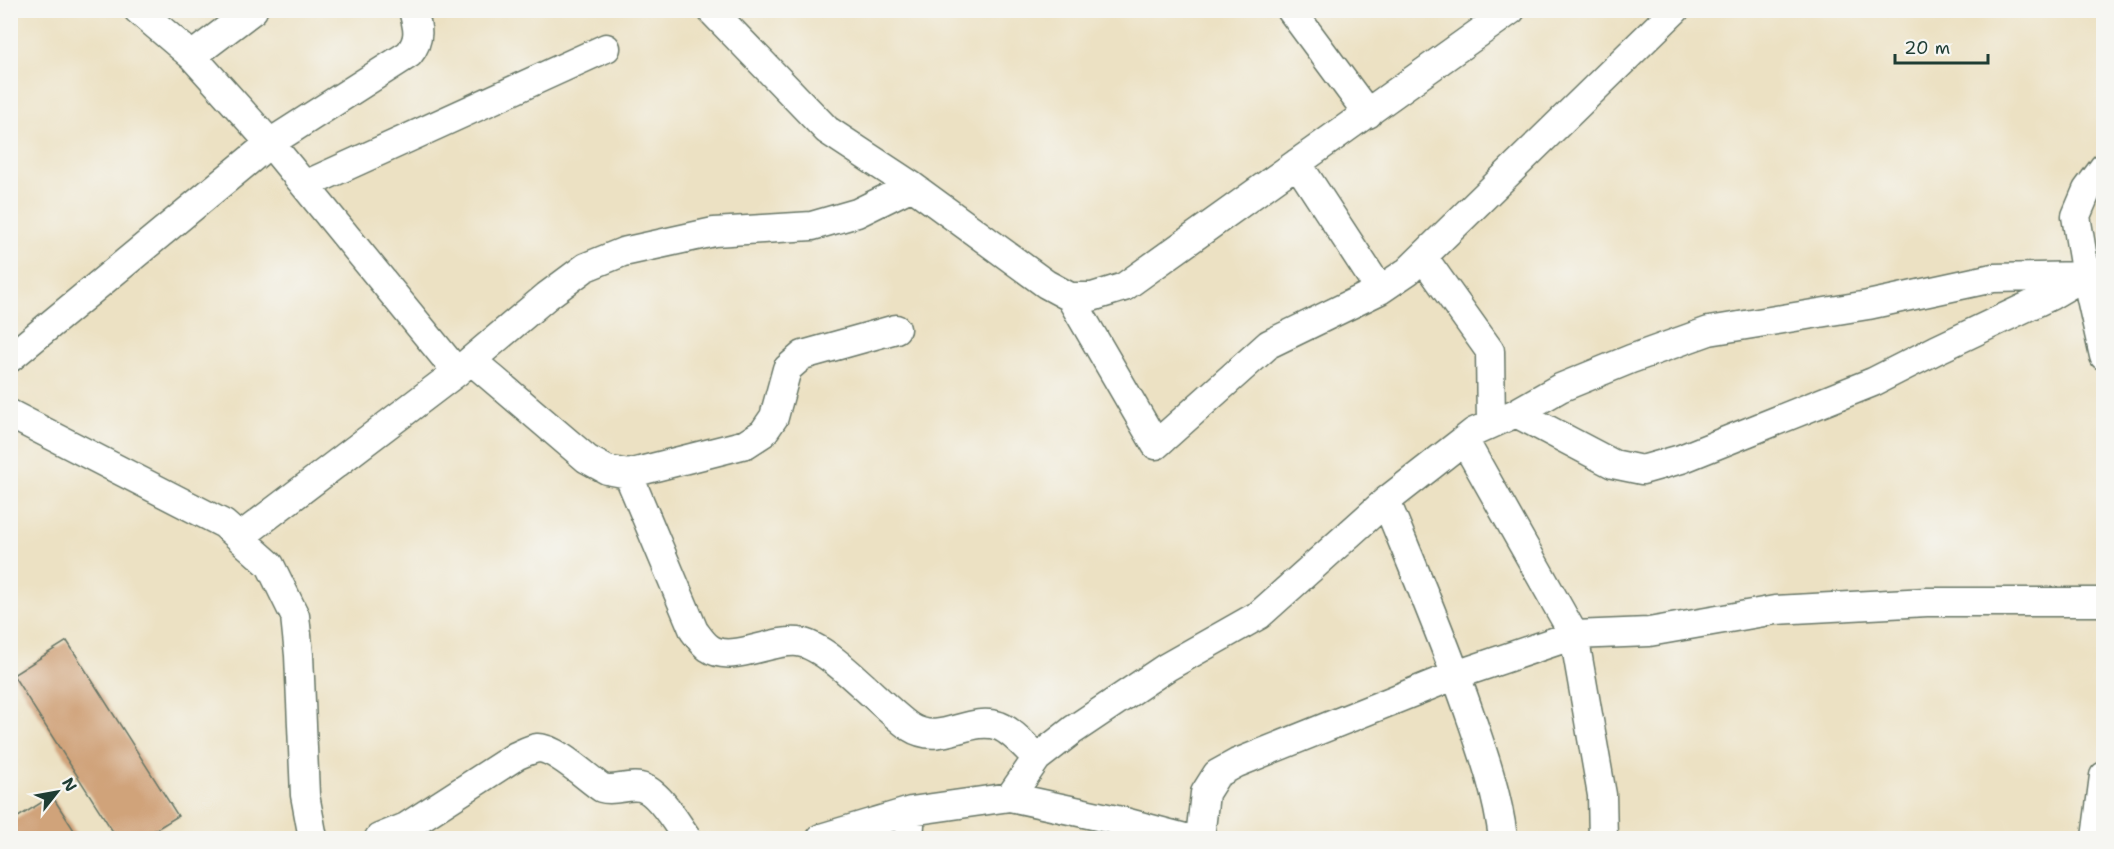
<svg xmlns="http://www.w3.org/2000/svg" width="2114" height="849" viewBox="0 0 2114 849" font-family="'Shantell Sans',sans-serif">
  <rect width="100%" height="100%" fill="#f6f6f2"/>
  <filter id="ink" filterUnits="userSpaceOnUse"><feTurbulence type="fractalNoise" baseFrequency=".0167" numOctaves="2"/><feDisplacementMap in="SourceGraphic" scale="12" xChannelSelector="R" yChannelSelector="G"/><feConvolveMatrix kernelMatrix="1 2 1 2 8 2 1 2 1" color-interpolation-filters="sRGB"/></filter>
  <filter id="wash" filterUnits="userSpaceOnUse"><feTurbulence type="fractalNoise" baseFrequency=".008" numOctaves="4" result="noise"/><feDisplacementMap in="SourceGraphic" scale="24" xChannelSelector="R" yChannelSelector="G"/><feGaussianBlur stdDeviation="1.35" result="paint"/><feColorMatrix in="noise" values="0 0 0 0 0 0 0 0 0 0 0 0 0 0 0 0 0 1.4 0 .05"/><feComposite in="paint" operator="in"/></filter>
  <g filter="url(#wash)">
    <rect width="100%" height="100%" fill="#ece1c3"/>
    <g id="blocks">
      <!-- building -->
      <path fill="#d0a37a" d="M67,641l111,175 -28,17 3,5h-36l-104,-163z
        M52,796l27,42h-69v-16z"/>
    </g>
  </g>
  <g filter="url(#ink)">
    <use href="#blocks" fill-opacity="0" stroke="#677666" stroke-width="1.5"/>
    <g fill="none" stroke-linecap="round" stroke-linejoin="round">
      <!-- minor casing -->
      <g stroke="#677666" stroke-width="31">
        <path id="minor" d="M138,10l54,46 78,87 187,229
          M711,10l116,120 85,56 134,98 24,13h22l32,-10 387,-277
          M1291,10l77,104
          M192,56l61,-46
          M1297,163l83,127
          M2104,167l-17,23 -11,26 10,60 18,80
          M305,185l301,-137
          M1423,257l67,94 1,73
          M1070,297l86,148 113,-101 111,-54 28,-19 267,-261
          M10,358l260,-215 139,-89c12,-15 9,-26 4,-44
          M471,360l116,99 20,11 21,4 118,-30 17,-11 11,-16 13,-48 16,-14 93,-26
          M1516,413l97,51 29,6 39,-11 192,-77 63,-32 116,-55 29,-17
          M10,414l214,110 46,41 25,51 4,39 6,140 8,43
          M1464,440l110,195 28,160 1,43
          M628,474l66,157c4,5 9,13 15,17 22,16 62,-9 89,-6 31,3 84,66 112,85 31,20 59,-12 89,-1 15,6 27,22 38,32
          M1386,501c29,71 59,141 84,214 14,40 28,81 33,123
          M240,537l217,-165 90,-76 39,-29 37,-15 91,-20 98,-6 45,-13 55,-27
          M1010,797l27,-39 36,-28 94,-63 92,-52 127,-114 78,-61 10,-8 42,-19 44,-25 71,-29 78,-28 159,-26 125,-27 93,-2 18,-5
          M379,838l27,-11 110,-71c7,-3 14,-7 22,-8 18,0 49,30 64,40 13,4 25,-4 38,-1 18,3 37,37 47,51
          M821,838l90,-27 99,-14 111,24 64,17
          M909,838l2,-27
          M1200,838l5,-45 12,-19 20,-11 219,-88 118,-40 75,-3 126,-22 152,-8h177
          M2096,838l8,-62"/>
      </g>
      <!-- minor -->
      <use href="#minor" stroke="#fff" stroke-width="28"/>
    </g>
  </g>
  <!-- margin -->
  <rect width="2114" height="849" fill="none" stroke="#f6f6f2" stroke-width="36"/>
  <!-- north arrow -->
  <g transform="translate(57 792) rotate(59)" stroke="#f6f6f2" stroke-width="4.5" paint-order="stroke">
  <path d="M0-4.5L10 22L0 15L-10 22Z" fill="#1f3d34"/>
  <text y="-9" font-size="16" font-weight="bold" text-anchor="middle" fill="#1f3d34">N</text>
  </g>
  <!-- scale -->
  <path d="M1895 54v9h93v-9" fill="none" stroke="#1f3d34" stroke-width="3"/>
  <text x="1904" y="54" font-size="18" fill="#1f3d34" stroke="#f6f6f2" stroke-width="4.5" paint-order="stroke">20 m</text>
</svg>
